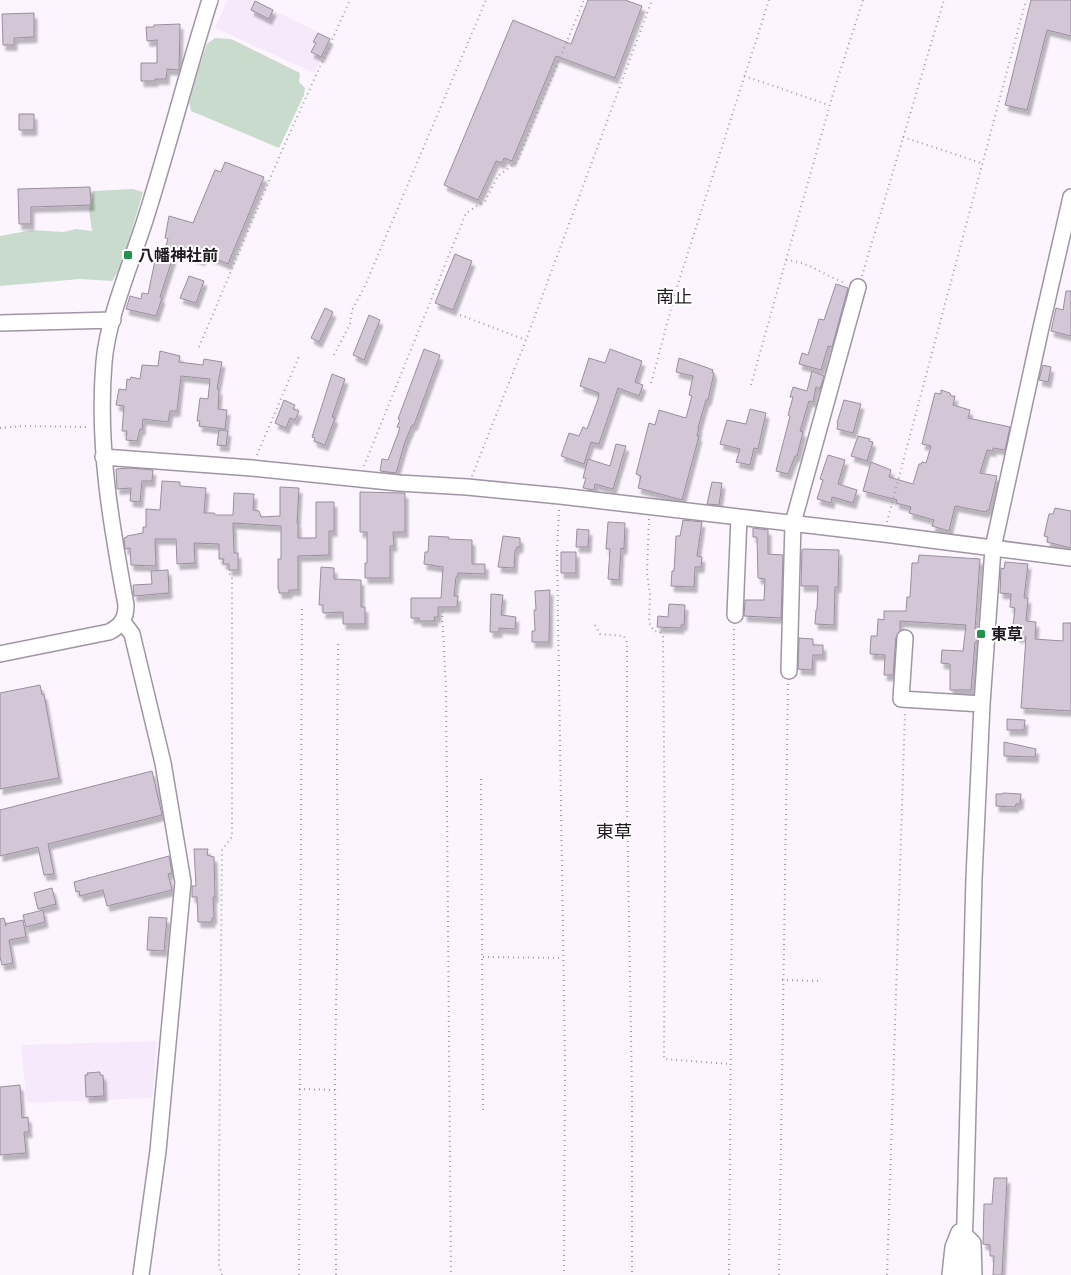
<svg xmlns="http://www.w3.org/2000/svg" width="1071" height="1275" viewBox="0 0 1071 1275" font-family="'Crimson Pro','Noto Sans JP',serif">
  <defs>
    <filter id="shadow"><feDropShadow dx="3" dy="5.5" stdDeviation="1" flood-color="#0004"/></filter>
  </defs>
  <rect width="100%" height="100%" fill="#fcf5ff"/>
  <!-- built -->
  <path fill="#f7e9fc" d="M227,0h26l77,38 -16,35 -99,-45z
    M157,1041l-5,57 -125,5 -6,-58z"/>
  <!-- green -->
  <path fill="#c9dbcc" d="M215,38l16,1 69,34 -1,9 6,6 -1,7 -25,53 -88,-37 -2,-10 11,-37 7,-20z
    M133,189l10,3 -22,75 -9,14 -32,-2 -80,7v-50l32,-6 31,2 13,-3 16,2 -3,-21 4,-19z"/>
  <!-- building -->
  <path fill="#d2c6d7" stroke="#9a8e9e" filter="url(#shadow)" d="M588,0h37l17,6 -27,72 -59,-22 -44,105 -8,-3 -2,5 -6,-2 -18,39 -34,-15 69,-165 58,24z
    M1031,0h40v36l-24,-6 -20,80 -22,-5z
    M255,1l18,9 -4,9 -18,-9z
    M34,13v24l-20,1v7h-11l-1,-31z
    M180,24l-1,46 -12,-1 -1,10h-11v2h-14v-18h16v-23l-10,1 -1,-14h8v-2z
    M318,33l12,6 -9,18 -10,-5 5,-9 -3,-1z
    M19,114h15v16h-15z
    M225,162l39,15 -36,87 -24,-10 -2,6 -21,-7 -1,2 -6,-1 -14,43 2,1 -6,18 -30,-7 4,-13 11,3 1,-6 6,1 8,-38 6,2 6,-19 -3,-1 4,-22 24,7 22,-53 6,2z
    M90,187l1,18 -60,2v17h-12l-1,-35z
    M455,254l17,7 -19,49 -18,-7z
    M189,276l15,5 -8,22 -16,-5z
    M836,284l12,4 -16,59 -4,-1 -7,24 -22,-6 3,-11 6,2 11,-36 5,1z
    M1066,291h5v45l-20,-5 5,-23 7,2z
    M325,308l8,4 -14,30 -8,-4z
    M369,315l11,5 -16,40 -11,-5z
    M424,349l16,6 -26,70h-2l-7,17 -9,31 -16,-2 2,-12 6,1 12,-32 -3,-1 3,-7 -2,-1z
    M610,349l32,12 -7,21 8,3 -4,11 -21,-8 -19,56 -8,-2 -7,22 -23,-8 8,-23 10,3 4,-9 4,2 11,-30 1,-6 -19,-7 9,-28 16,5z
    M160,351l20,5 -1,6 24,3 1,-6 18,3 -5,27 2,1 -1,19 9,1 -2,19 -26,-3 1,-5h-3l3,-23 8,1 2,-20 -29,-3 -4,35h-7l-2,11 -25,-3 -1,11 -2,-1 -3,12 -11,-1 1,-9h-5l2,-25 -8,-1 3,-16 7,1 1,-11 3,1 1,-3 9,2 2,-14 16,1z
    M679,358l29,10 5,2 -1,3h2l-6,27h-2l-8,28h1l-2,8h2l-17,64 -44,-12 3,-12 -5,-2 13,-51 6,2 4,-15 27,8 6,-22 -3,-1 4,-19 -17,-4z
    M1043,365l8,2 -3,15 -9,-2z
    M812,371l12,5 -4,13 -4,-2 -3,15 -4,-1 -9,30 3,1 -6,24h-2l-7,18 -12,-3 14,-55 -2,-1 5,-18h-3l3,-10 14,4z
    M332,374l13,5 -13,38 3,1 -10,27 -11,-4 1,-3 -3,-1z
    M941,390l9,3 1,3h4l-2,9 17,5 -2,8 42,9 -5,23 -12,-2v3l-6,-1 -7,23 17,3 -8,34h-2l-1,2 -31,-6 -6,25 -17,-5 2,-6 -25,-7 2,-6 -15,-4 1,-3 -34,-9 8,-29 20,8 -2,7 24,7 6,-20h2l1,-2 4,1 5,-17 -9,-2 13,-51 6,1z
    M284,400l11,5 -2,4 6,2 -4,9 -5,-2 -4,10 -11,-5z
    M844,400l17,4 -8,29 -16,-4 1,-6h-1z
    M750,409l16,4 -8,36 -4,-1 -4,17 -14,-3 4,-13 -20,-5 7,-24 19,4z
    M219,430l9,1 -2,15 -9,-1z
    M858,436l12,3 -1,2 4,1 -6,19 -16,-5z
    M616,444l10,2 -13,43 -18,-5 -1,6 -11,-2 3,-10h-3l5,-19 22,7z
    M828,455l17,5 -7,24 19,6 -4,13 -21,-6 -1,6 -14,-4 6,-19 -3,-1z
    M130,468l23,2 -1,11h-10l-2,21 -10,-1 1,-13 -14,1 -1,-20z
    M162,481l18,1v4l26,2 -2,25h10l1,2h18l1,-22 20,1 -1,16 6,1 2,6 19,-1v-29l19,1 -2,35h1v15h18v-36h18v29h-5v24l-31,1v34h-9v3h-10v-4h-1v-30h3v-33l-48,-3 1,30h4v17h-9v-6h-6l1,-5h-5v-15l-25,-1 1,20 -18,1 -1,-25h-21l1,27 -25,-1 -1,-17 -5,1 -1,-11 3,-1v-1l16,-3v-6h3v-18l14,1z
    M712,482l10,1 -3,22 -12,-1z
    M360,492l45,1v39h-12l1,14h-4v32h-25v-15h2v-31h-7z
    M1055,508l16,3v37l-24,-6 1,-5 -4,-1 5,-22h4z
    M683,520l19,2 -5,34 5,1 -1,10h-6l-1,20 -23,-1 1,-15h2l2,-35h4z
    M608,522l17,1 -1,26 -3,-1 -2,32 -11,-1 2,-30h-4z
    M753,528l15,2v24l15,1 -2,63 -37,-2 1,-16h19l1,-21 -7,-1 -1,-41h-4z
    M577,529l12,1 -1,17h-12z
    M429,536l20,1 -1,2 24,1v24h13v10l-27,-1 -1,4h-1l-2,19h4l-1,11h-19v10h-4l1,4h-16v-3h-8v-20h30l2,-31 -19,-3 1,-12h3z
    M503,536l17,2v9h-3l-2,4 -1,17 -16,-1z
    M803,549l36,1 -1,37h-3l-1,38 -19,-1 1,-14h1l1,-24h-17l1,-36z
    M561,552h15v21h-15z
    M919,555l61,4 -5,70h3l-1,13h-2l-4,48h-21v-26l-9,-1 1,-13 21,1 3,-26 -66,-4v10l-4,6 -3,38h-9l1,-20 -15,-1 1,-18h6l1,-17 6,1v-9h22l1,-14h3l2,-34h6z
    M1005,562l23,2 -4,34h4l-2,23 10,1 -1,17 28,2v-18h8v88l-50,-3 5,-71h-9v-2l-5,-1 3,-26 -5,-1 1,-13 -11,-1 1,-25 3,1z
    M321,567l13,1v11l27,1v27h4v17h-22v-12l-20,1v-8h-4z
    M168,570l1,23 -35,3 -1,-11 19,-1 -1,-13z
    M550,590l-1,52h-17v-11h3l-1,-21h2l-1,-19z
    M491,594l12,1 -2,20 15,2 -1,12 -16,-1v4h-9z
    M669,604l16,1 -1,20h-3v3l-24,-1 1,-11 10,1z
    M799,638l14,1v6h10v10h-10l-1,15 -14,-1z
    M40,685l2,10 2,-1 15,84 -59,11v-96z
    M1007,719l18,1 -1,10h-17z
    M1004,742l32,7 -1,8 -31,-1z
    M152,771l10,44 -114,29 6,30 -10,1 -6,-28 -38,9v-46z
    M1003,793l18,1 -1,10h-4l-1,3 -19,-1v-12h6z
    M194,849h14l-1,6 7,2 1,40h-2l1,21h-2v4h-14l-1,-25h-5v-11h4z
    M169,856l3,17 -4,1 4,16 -65,16 -4,-16 -23,6 -1,-5 -3,1 -2,-10z
    M52,888l4,16 -18,5 -4,-16z
    M43,910l2,12 -19,5 -3,-12z
    M149,917l18,1 -3,33 -17,-1z
    M4,918l2,8 -1,-2 18,-4 3,17 -17,3 4,23 -11,2 -2,-8v-38z
    M100,1072v3h3l1,21 -18,1 -1,-22h3l-1,-2z
    M20,1085l2,33 6,-1 1,15h-5l2,21 -26,2v-68z
    M994,1178h13l-5,97h-9l1,-19h-4v-11l-7,-1 1,-40h8z"/>
  <g fill="none" stroke-linecap="round" stroke-linejoin="round">
    <!-- minor casing -->
    <g stroke="#a095a5" stroke-width="18">
      <path id="minor" d="M0,323l113,-3
        M103,457l149,11 147,15 68,4 93,9 324,38 187,24
        M735,615l4,-98
        M123,622l9,12 31,129 20,119 -25,269 -17,124
        M905,638l-4,61 81,5
        M0,654l109,-22c12,-6 17,-13 17,-27 -15,-81 -29,-160 -22,-243 4,-46 28,-100 42,-145 23,-72 41,-145 64,-217
        M789,671l4,-148 65,-236
        M965,1235l8,8 1,32
        M950,1275l3,-28 6,-15
        M962,1275l3,-55 9,-342 8,-174 11,-156 47,-216 31,-135"/>
    </g>
    <!-- path -->
    <path stroke="#a19ba3" stroke-width="2" stroke-dasharray="1 4" stroke-linecap="butt" d="M744,76l85,29
      M903,137l78,26
      M786,260l49,-173 28,-87
      M862,276l82,-276
      M460,315l66,25
      M199,347l81,-192 70,-155
      M334,355l16,-31 2,-14 12,-22 122,-288
      M651,383l26,-96 92,-287
      M751,385l35,-125c23,1 39,17 60,23
      M0,428l22,-2 67,1
      M257,455l43,-101
      M364,466l102,-253 19,-12 13,-25 19,-14 67,-162
      M472,476l54,-136 126,-340
      M559,510l-2,41 8,511 -1,213
      M649,519l-2,54 3,21 -1,29 5,8 6,1 3,4 2,231 -1,192 66,5
      M887,522l139,-522
      M442,611l4,77 5,587
      M595,625l5,9 24,2 3,7v159l5,292v181
      M481,779l2,334
      M483,957l80,1
      M782,980l40,1
      M299,1089l37,1
      M222,1275l-3,-10v-89l3,-326 10,-13v-260l-5,-6
      M299,1275l3,-670
      M336,1275l-1,-213 3,-158 -1,-144 1,-118
      M729,1275l5,-648
      M779,1275l9,-593
      M887,1275l18,-563"/>
    <!-- minor -->
    <use href="#minor" stroke="#fff" stroke-width="15"/>
  </g>
  <!-- markers -->
  <g fill="#22934c" stroke="#fff" stroke-width="2">
    <rect x="123" y="250" width="10" height="10" rx="2.5"/>
    <rect x="976" y="629" width="10" height="10" rx="2.5"/>
  </g>
  <g text-anchor="middle" dominant-baseline="central" stroke-width="4" stroke-linejoin="round" paint-order="stroke">
    <!-- poi labels -->
    <g font-size="16" font-weight="bold" fill="#1e1a20" stroke="#fff" text-anchor="start">
      <text x="138" y="255">八幡神社前</text>
      <text x="991" y="634">東草</text>
    </g>
    <!-- neighbourhood labels -->
    <g font-size="18" fill="#1e1a20" stroke="#fff">
      <text x="674" y="297">南止</text>
      <text x="614" y="832">東草</text>
    </g>
  </g>
</svg>
